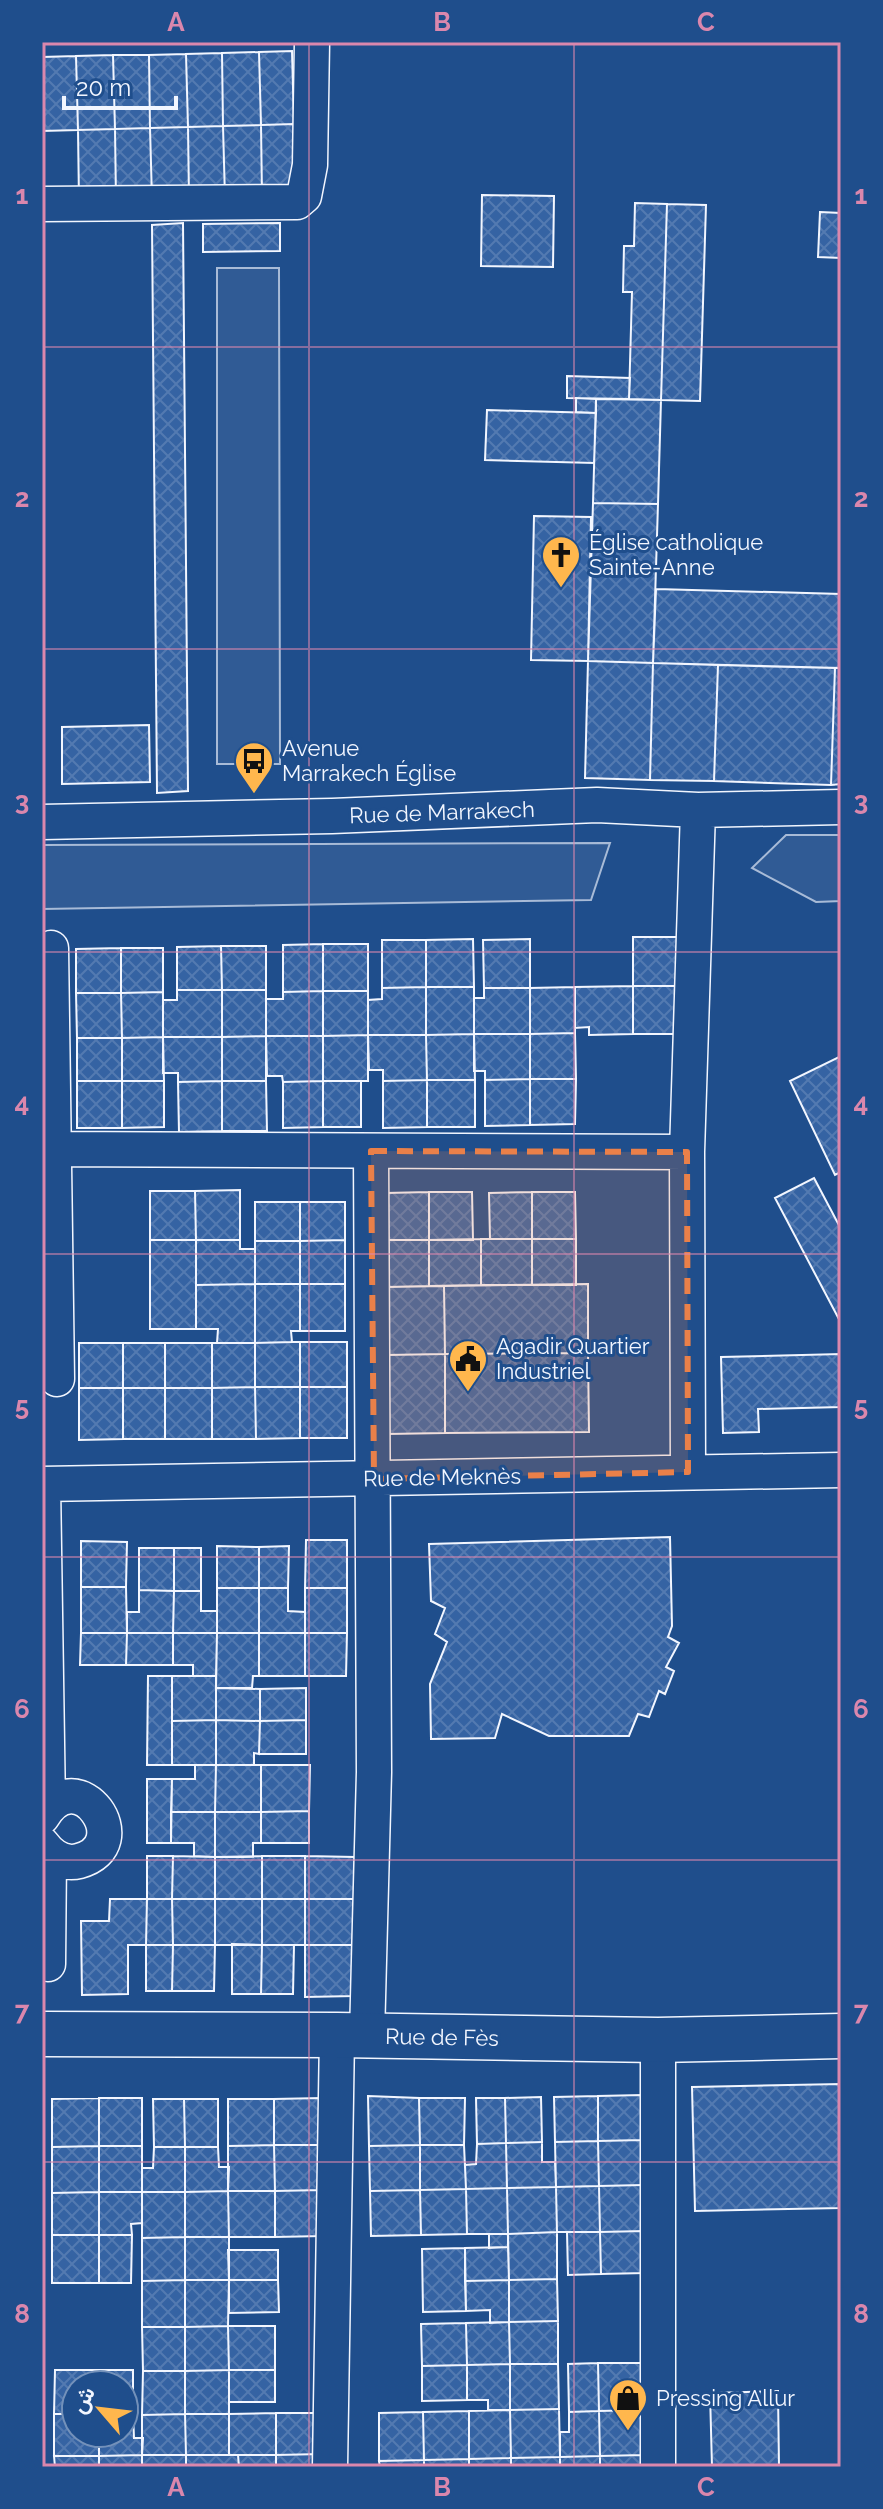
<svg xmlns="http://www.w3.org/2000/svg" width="883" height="2509" viewBox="0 0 883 2509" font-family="Raleway,Vazirmatn,sans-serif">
  <defs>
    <pattern id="building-cross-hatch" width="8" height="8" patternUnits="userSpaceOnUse" patternTransform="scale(2)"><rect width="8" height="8" fill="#3563a3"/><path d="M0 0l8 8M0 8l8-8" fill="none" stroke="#537ab1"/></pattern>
  </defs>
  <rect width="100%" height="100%" fill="#1f4e8c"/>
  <!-- pitch -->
  <path fill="#305b95" stroke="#a8bbd7" stroke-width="2" d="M217,268h62l1,496h-63z
    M786,835h55v66l-25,1 -64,-34z
    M610,843l-19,57 -549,9v-64z"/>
  <!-- building -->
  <path fill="url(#building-cross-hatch)" stroke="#f2f6ff" stroke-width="2" d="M292,51l2,73 -33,1 -2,-73z
    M259,52l2,73 -38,1 -1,-73z
    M222,53l1,73 -35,1 -2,-73z
    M186,54l2,73 -38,1 -1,-73z
    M113,55l2,74 -37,1 -2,-74z
    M113,55h36l1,73 -35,1z
    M76,56l2,74 -36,1v-74z
    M294,124l2,72 -34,1 -1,-72z
    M261,125l1,72 -37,1 -2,-72z
    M223,126l2,72h-36l-1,-71z
    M188,127l1,71 -37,1 -2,-71z
    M150,128l2,71 -36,1 -1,-71z
    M115,129l1,71 -37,1 -1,-71z
    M482,195l72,1 -1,71 -72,-1z
    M635,203l32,1 -6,196 -32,-1 3,-107h-9l1,-46h10z
    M667,204l39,1 -6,196 -39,-1z
    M820,212l21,1v45l-23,-1z
    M183,223l5,568 -31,2 -5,-568z
    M280,223v28l-77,1v-28z
    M567,376l63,2 -1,21 -62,-1z
    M576,398l20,1v14l-20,-1z
    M596,399l65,1 -3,104 -65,-1z
    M487,410l109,3 -2,50 -109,-3z
    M593,503l65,1 -5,159 -65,-2z
    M534,516l57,1 -3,144 -57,-1z
    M656,589l185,5v74l-188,-5z
    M588,661l65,2 -3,117 -65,-2z
    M653,663l65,2 -4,116 -64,-1z
    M718,665l117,3 -4,117 -117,-4z
    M835,668h6v116l-10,1z
    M149,725l1,57 -88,2v-57z
    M633,937h46v49h-46z
    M473,939l1,48h-48v-47z
    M530,939v49h-46l-1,-48z
    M382,940h44v47l-44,1z
    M323,944h45v47h-45z
    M323,944v47l-40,1v-47z
    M221,946h45v44h-44z
    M221,946l1,44h-45v-43z
    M121,948v45h-45v-44z
    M121,948h42v44l-42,1z
    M633,986h46v48h-46z
    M633,986v48l-44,1v-8l-14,1v-41z
    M426,987v48h-58v-35l14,-1v-11z
    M426,987h48v47l-48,1z
    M575,987v46l-45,1v-46z
    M484,988h46v46h-56v-36h10z
    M177,990h45v47h-59v-37h14z
    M222,990h44v46l-44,1z
    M323,991v45h-57v-37h17v-7z
    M323,991h45v44l-45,1z
    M163,992v45l-41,1 -1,-45z
    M76,993h45l1,45h-45z
    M575,1033l1,46h-46v-45z
    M474,1034h56v45l-45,1v-9h-11z
    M474,1034l1,46h-48l-1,-45z
    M368,1035h58l1,45 -44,1v-11h-14z
    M368,1035v46h-45v-45z
    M266,1036h57v45l-40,1 -1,-6h-15z
    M266,1036v45h-44v-44z
    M163,1037h59v44l-44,1v-9h-15z
    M163,1037l1,44h-42v-43z
    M77,1038h45v43h-45z
    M841,1056v116l-6,3 -45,-94z
    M530,1079h46l-1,45 -45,1z
    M530,1079v46l-45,1v-46z
    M427,1080h48v47h-48z
    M427,1080v47l-44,1v-47z
    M77,1081h45v47h-45z
    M122,1081h42v46l-42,1z
    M222,1081h44l1,50h-45z
    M222,1081v50l-43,1 -1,-50z
    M323,1081v46l-40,1v-46z
    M323,1081h38v46h-38z
    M814,1178l27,51v94l-66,-125z
    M240,1190v50h-44l-1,-49z
    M150,1191h45l1,49h-46z
    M429,1192h43l1,48h-44z
    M429,1192v48h-43v-47z
    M532,1192h43l1,47h-44z
    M532,1192v47h-42l-1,-46z
    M255,1202h45v39h-45z
    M300,1202h45v38l-45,1z
    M481,1239h51v46h-51z
    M481,1239v46l-52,1v-46z
    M532,1239h44v46h-44z
    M150,1240h46v89h-46z
    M196,1240h44v9h15v35l-59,1z
    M345,1240v44h-45v-43z
    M386,1240h43v46l-42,1z
    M255,1241h45v43h-45z
    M255,1284v59h-38l1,-14h-22v-44z
    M255,1284h45v47h-9l1,11 -37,1z
    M300,1284h45v47h-45z
    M588,1284v69l-143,1 -1,-68z
    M444,1286l1,68 -58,1v-68z
    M292,1342h8v45h-45v-44z
    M300,1342h47v45h-47z
    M79,1343h44v45h-44z
    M123,1343h42v45h-42z
    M165,1343h47v45h-47z
    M212,1343h43v44l-43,1z
    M588,1353l1,79 -144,1v-79z
    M445,1354v79l-57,1 -1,-79z
    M841,1354v53l-83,2 1,23 -36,1 -2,-76z
    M255,1387h45v51l-44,1z
    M255,1387l1,52h-44v-51z
    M300,1387h47v51h-47z
    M79,1388h44v51l-44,1z
    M123,1388h42v51h-42z
    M165,1388h47v51h-47z
    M670,1537l2,89 -4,11 11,6 -13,24 8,4 -9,23 -6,-3 -10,26 -11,-3 -9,22h-80l-47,-22 -7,24 -64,1 -1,-55 17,-42 -12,-8 10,-26 -14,-7 -2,-57z
    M306,1540h41v48h-42z
    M81,1541l46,1 -1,45h-45z
    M217,1546l42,1v41h-42z
    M289,1546l-1,42h-29v-41z
    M139,1548h35v43l-35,-1z
    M174,1548h27v43h-27z
    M81,1587h45l1,46h-46z
    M217,1588h42v45h-42z
    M259,1588h29v23l17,1v21h-46z
    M305,1588h42v45h-42z
    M139,1590l35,1 -1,42h-46v-21h12z
    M174,1591h27v20h16v22h-44z
    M81,1633h46l-1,32h-46z
    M127,1633h46v32h-47z
    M173,1633h44l-1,43h-23v-11h-20z
    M217,1633h42v43h-6l-1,12h-36z
    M259,1633h46v43h-46z
    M305,1633h42l-1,43h-41z
    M148,1676h24v89h-25z
    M172,1676h44v44l-44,1z
    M216,1688l44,1v32l-44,-1z
    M306,1688v32l-46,1v-32z
    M216,1720l44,1 -1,33 -5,-1v12h-38z
    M216,1720v45h-44v-44z
    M306,1720v34h-47l1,-33z
    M195,1765h21l-1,47h-44l1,-33h23z
    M216,1765h45v47h-46z
    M261,1765h49l-1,46 -48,1z
    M147,1779h25l-1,64h-24z
    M309,1811v32h-48v-31z
    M171,1812h44v45l-21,-1v-13h-23z
    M215,1812h46v31h-8v14h-38z
    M147,1856h26l-1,43h-25z
    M173,1856l42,1v42h-43z
    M262,1856h43v43h-43z
    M262,1856v43h-47v-42z
    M305,1856l50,1 -1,42h-49z
    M110,1899h37l-1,46h-18v49l-46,1 -1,-74h28z
    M147,1899h25l1,46h-27z
    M172,1899h43v46h-42z
    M215,1899h47v46h-47z
    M262,1899h43v46h-43z
    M305,1899h49v46h-49z
    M232,1944l30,1 -1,49h-29z
    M146,1945h27l-1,46h-26z
    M173,1945h42l-1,46h-42z
    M262,1945h32l-1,49h-32z
    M305,1945h49v51l-49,1z
    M841,2084v124l-146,3 -3,-124z
    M642,2095v45l-44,1v-45z
    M368,2096l51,2 1,47 -51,1z
    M598,2096v45l-43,1 -1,-45z
    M541,2097l1,45 -36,1 -1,-45z
    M99,2098v48l-47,1v-48z
    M99,2098h43v48h-43z
    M322,2098v47h-48v-46z
    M419,2098h46l-1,47h-44z
    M476,2098h29l1,45 -29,1z
    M153,2099h31l1,48h-31z
    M184,2099h34v48h-33z
    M228,2099h46v46l-46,1z
    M642,2140l1,45 -44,1 -1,-45z
    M598,2141l1,45 -43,1 -1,-45z
    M542,2142v20h13l1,25 -49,1 -1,-45z
    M506,2143l1,45 -41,1 -1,-24 11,-1 1,-20z
    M274,2145h48v45l-47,1z
    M274,2145l1,46h-47v-45z
    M420,2145h44l2,44 -46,1z
    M420,2145v45l-50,1 -1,-45z
    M99,2146v46l-47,1v-46z
    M99,2146h43v46h-43z
    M154,2147h31v45h-43v-24h11z
    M185,2147h33l1,20h10l-1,24 -43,1z
    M643,2185l1,46 -44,1 -1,-46z
    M599,2186l1,46h-43l-1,-45z
    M556,2187l1,45 -49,2 -1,-46z
    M507,2188l1,46h-41l-1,-45z
    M466,2189l1,45 -46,1 -1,-45z
    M322,2190v46l-47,1v-46z
    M420,2190l1,45 -50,1 -1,-45z
    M228,2191h47v46h-46z
    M228,2191l1,46h-44v-45z
    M99,2192h43v31l-11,1 1,11h-33z
    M99,2192v43h-47v-42z
    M142,2192h43v45l-43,1z
    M644,2231l1,42 -44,1 -1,-42z
    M557,2232v47l-48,1 -1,-46z
    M567,2232h33l1,42 -33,1z
    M489,2234h19v13l-19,1z
    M52,2235h47v48h-47z
    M99,2235h33l-1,48h-32z
    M185,2237h44v43h-44z
    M185,2237v43l-43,1v-43z
    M508,2247l1,33 -44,1v-33z
    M465,2248l1,63 -43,1 -1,-63z
    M228,2250h50v30h-49z
    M557,2279l1,42 -49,1v-42z
    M185,2280h44l-1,46 -43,1z
    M185,2280v47h-43v-46z
    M229,2280h49l1,32 -50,1z
    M509,2280v42l-19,1v-13l-24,1 -1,-30z
    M558,2321v43h-48l-1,-42z
    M509,2322l1,42 -43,1 -1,-42z
    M466,2323l1,42 -45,1 -1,-42z
    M228,2326h47v44h-46z
    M228,2326l1,44 -44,1v-44z
    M142,2327h43v44h-42z
    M598,2363l1,48 -30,1 -1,-48z
    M598,2363h44l1,47 -44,1z
    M510,2364v46h-22v-10h-21v-35z
    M510,2364h48l1,45 -49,1z
    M467,2365v35l-45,1v-35z
    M55,2370h44v15h-23v29h-22z
    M99,2370h34v43l-9,1v-29h-25z
    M229,2370h46v32h-46z
    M229,2370v44h-44v-43z
    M143,2371h42v43l-43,1z
    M778,2391l1,76h-67l-2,-74z
    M559,2409l1,48 -49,1 -1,-48z
    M510,2410l1,48 -42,1v-48z
    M643,2410v45l-43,1 -1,-45z
    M469,2411v48l-45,1 -1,-48z
    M599,2411l1,45 -40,1v-25h9v-20z
    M423,2412l1,48 -45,1v-48z
    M133,2413l1,25h9l-1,17 -43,1v-23h25v-19z
    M276,2413h46v41l-46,1z
    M276,2413v42h-47v-41z
    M54,2414h22v19h23v23h-45z
    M185,2414h44v41h-43z
    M185,2414l1,41h-44v-40z
    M322,2454v13h-46v-12z
    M142,2455v12h-43v-11z
    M142,2455h44v12h-44z
    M186,2455h52l1,12h-53z
    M238,2455h38v12h-37z
    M643,2455v12h-43v-11z
    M54,2456h45v11h-44z
    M600,2456v11h-40v-10z
    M560,2457v10h-49v-9z
    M511,2458v9h-42v-8z
    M469,2459v8h-45v-7z
    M424,2460v7h-44l-1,-6z"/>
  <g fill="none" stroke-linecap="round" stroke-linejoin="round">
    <!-- street casing -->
    <g stroke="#f2f6ff" stroke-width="37">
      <path id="street" d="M42,204l255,-2 7,-6 6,-31 2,-123
        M42,822l290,-6 265,-11 101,5 143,-3
        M51,948l6,431
        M54,1149l633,3
        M688,1472l-1,-320 11,-342
        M42,1484l799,-14
        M43,1484l5,323
        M42,1817c36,-60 97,28 37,44 -16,4 -28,-5 -37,-17
        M48,1964l1,-110
        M367,2036l7,-264 -3,-621
        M658,2040v427
        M330,2467l7,-432"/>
    </g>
    <!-- secondary casing -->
    <g stroke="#f2f6ff" stroke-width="47">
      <path id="secondary" d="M42,2034l295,1 321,5 183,-4"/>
    </g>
    <!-- street -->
    <use href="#street" stroke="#1f4e8c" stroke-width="34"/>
    <!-- secondary -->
    <use href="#secondary" stroke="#1f4e8c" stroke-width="44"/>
  </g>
  <!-- marked area -->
  <path fill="#ea8049" fill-opacity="0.2" stroke="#ea8049" stroke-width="6" stroke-dasharray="16 10" stroke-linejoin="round" d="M371,1151l316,1 1,320 -314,7z"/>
  <!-- grid -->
  <path fill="none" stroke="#da87ad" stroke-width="2" stroke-opacity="0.55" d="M309,42v2425M574,42v2425M42,347h799M42,649h799M42,952h799M42,1254h799M42,1557h799M42,1860h799M42,2162h799"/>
  <!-- icons -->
  <defs>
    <g id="church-pin" transform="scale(2)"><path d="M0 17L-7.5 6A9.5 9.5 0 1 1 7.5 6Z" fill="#ffb74d" stroke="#1f4e8c"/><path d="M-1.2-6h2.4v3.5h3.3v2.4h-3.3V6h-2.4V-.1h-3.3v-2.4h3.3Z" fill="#111"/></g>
    <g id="bus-pin" transform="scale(2)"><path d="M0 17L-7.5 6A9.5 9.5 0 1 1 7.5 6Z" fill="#ffb74d" stroke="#1f4e8c"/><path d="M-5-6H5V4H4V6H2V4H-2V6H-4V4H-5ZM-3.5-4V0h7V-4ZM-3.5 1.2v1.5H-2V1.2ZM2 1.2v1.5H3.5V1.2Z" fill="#111"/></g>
    <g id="civic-pin" transform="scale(2)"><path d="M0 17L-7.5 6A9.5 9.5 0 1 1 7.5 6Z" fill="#ffb74d" stroke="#1f4e8c"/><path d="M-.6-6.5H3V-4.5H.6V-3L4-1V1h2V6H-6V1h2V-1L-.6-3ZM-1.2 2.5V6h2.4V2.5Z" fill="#111"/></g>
    <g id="shop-pin" transform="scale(2)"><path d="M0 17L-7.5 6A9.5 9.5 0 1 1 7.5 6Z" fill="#ffb74d" stroke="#1f4e8c"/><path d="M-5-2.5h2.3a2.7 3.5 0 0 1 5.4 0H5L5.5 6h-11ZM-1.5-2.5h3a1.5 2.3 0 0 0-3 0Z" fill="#111"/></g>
  </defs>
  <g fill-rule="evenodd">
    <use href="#church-pin" x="561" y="555"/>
    <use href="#bus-pin" x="254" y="761"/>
    <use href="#civic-pin" x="468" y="1359"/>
    <use href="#shop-pin" x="628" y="2398"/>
  </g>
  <g text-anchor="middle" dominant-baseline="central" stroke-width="6" stroke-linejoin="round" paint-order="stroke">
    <!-- poi labels -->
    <g font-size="22" fill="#f2f6ff" stroke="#1f4e8c" text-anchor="start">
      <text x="589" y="542">Église catholique<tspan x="589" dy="25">Sainte-Anne</tspan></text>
      <text x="282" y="748">Avenue<tspan x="282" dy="25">Marrakech Église</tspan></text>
      <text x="496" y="1346">Agadir Quartier<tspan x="496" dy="25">Industriel</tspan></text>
      <text x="656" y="2398">Pressing Allur</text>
    </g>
    <!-- street labels -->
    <g font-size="22" fill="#f2f6ff" stroke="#1f4e8c">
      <text transform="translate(442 812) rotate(-2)">Rue de Marrakech</text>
      <text transform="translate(442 1477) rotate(-1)">Rue de Meknès</text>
      <text transform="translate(442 2037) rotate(1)">Rue de Fès</text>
    </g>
  </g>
  <!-- border -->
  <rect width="883" height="2509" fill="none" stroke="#1f4e8c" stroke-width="88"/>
  <!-- north arrow -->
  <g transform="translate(100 2409) rotate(298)"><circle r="38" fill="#1f4e8c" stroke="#7391ba" stroke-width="2"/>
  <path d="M0-6L14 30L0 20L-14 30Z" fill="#ffb74d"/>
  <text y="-12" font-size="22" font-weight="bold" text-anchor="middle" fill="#f2f6ff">ش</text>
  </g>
  <!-- scale -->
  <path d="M64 96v12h112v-12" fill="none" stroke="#f2f6ff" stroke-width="4"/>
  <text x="76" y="96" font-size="24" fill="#f2f6ff" stroke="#1f4e8c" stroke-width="6" paint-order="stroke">20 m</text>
  <rect x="44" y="44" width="795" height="2421" fill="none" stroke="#da87ad" stroke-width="3"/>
  <g font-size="26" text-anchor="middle" font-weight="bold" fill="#da87ad">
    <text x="176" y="31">A</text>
    <text x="442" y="31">B</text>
    <text x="706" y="31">C</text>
    <text x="22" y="204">1</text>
    <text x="861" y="204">1</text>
    <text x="22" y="507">2</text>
    <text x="861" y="507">2</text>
    <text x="22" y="810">3</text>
    <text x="861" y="810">3</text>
    <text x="22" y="1112">4</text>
    <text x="861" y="1112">4</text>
    <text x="22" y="1415">5</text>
    <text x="861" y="1415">5</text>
    <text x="22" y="1718">6</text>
    <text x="861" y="1718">6</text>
    <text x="22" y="2020">7</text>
    <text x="861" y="2020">7</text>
    <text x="22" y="2323">8</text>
    <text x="861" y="2323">8</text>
    <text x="176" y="2496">A</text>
    <text x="442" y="2496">B</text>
    <text x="706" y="2496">C</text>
  </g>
</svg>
